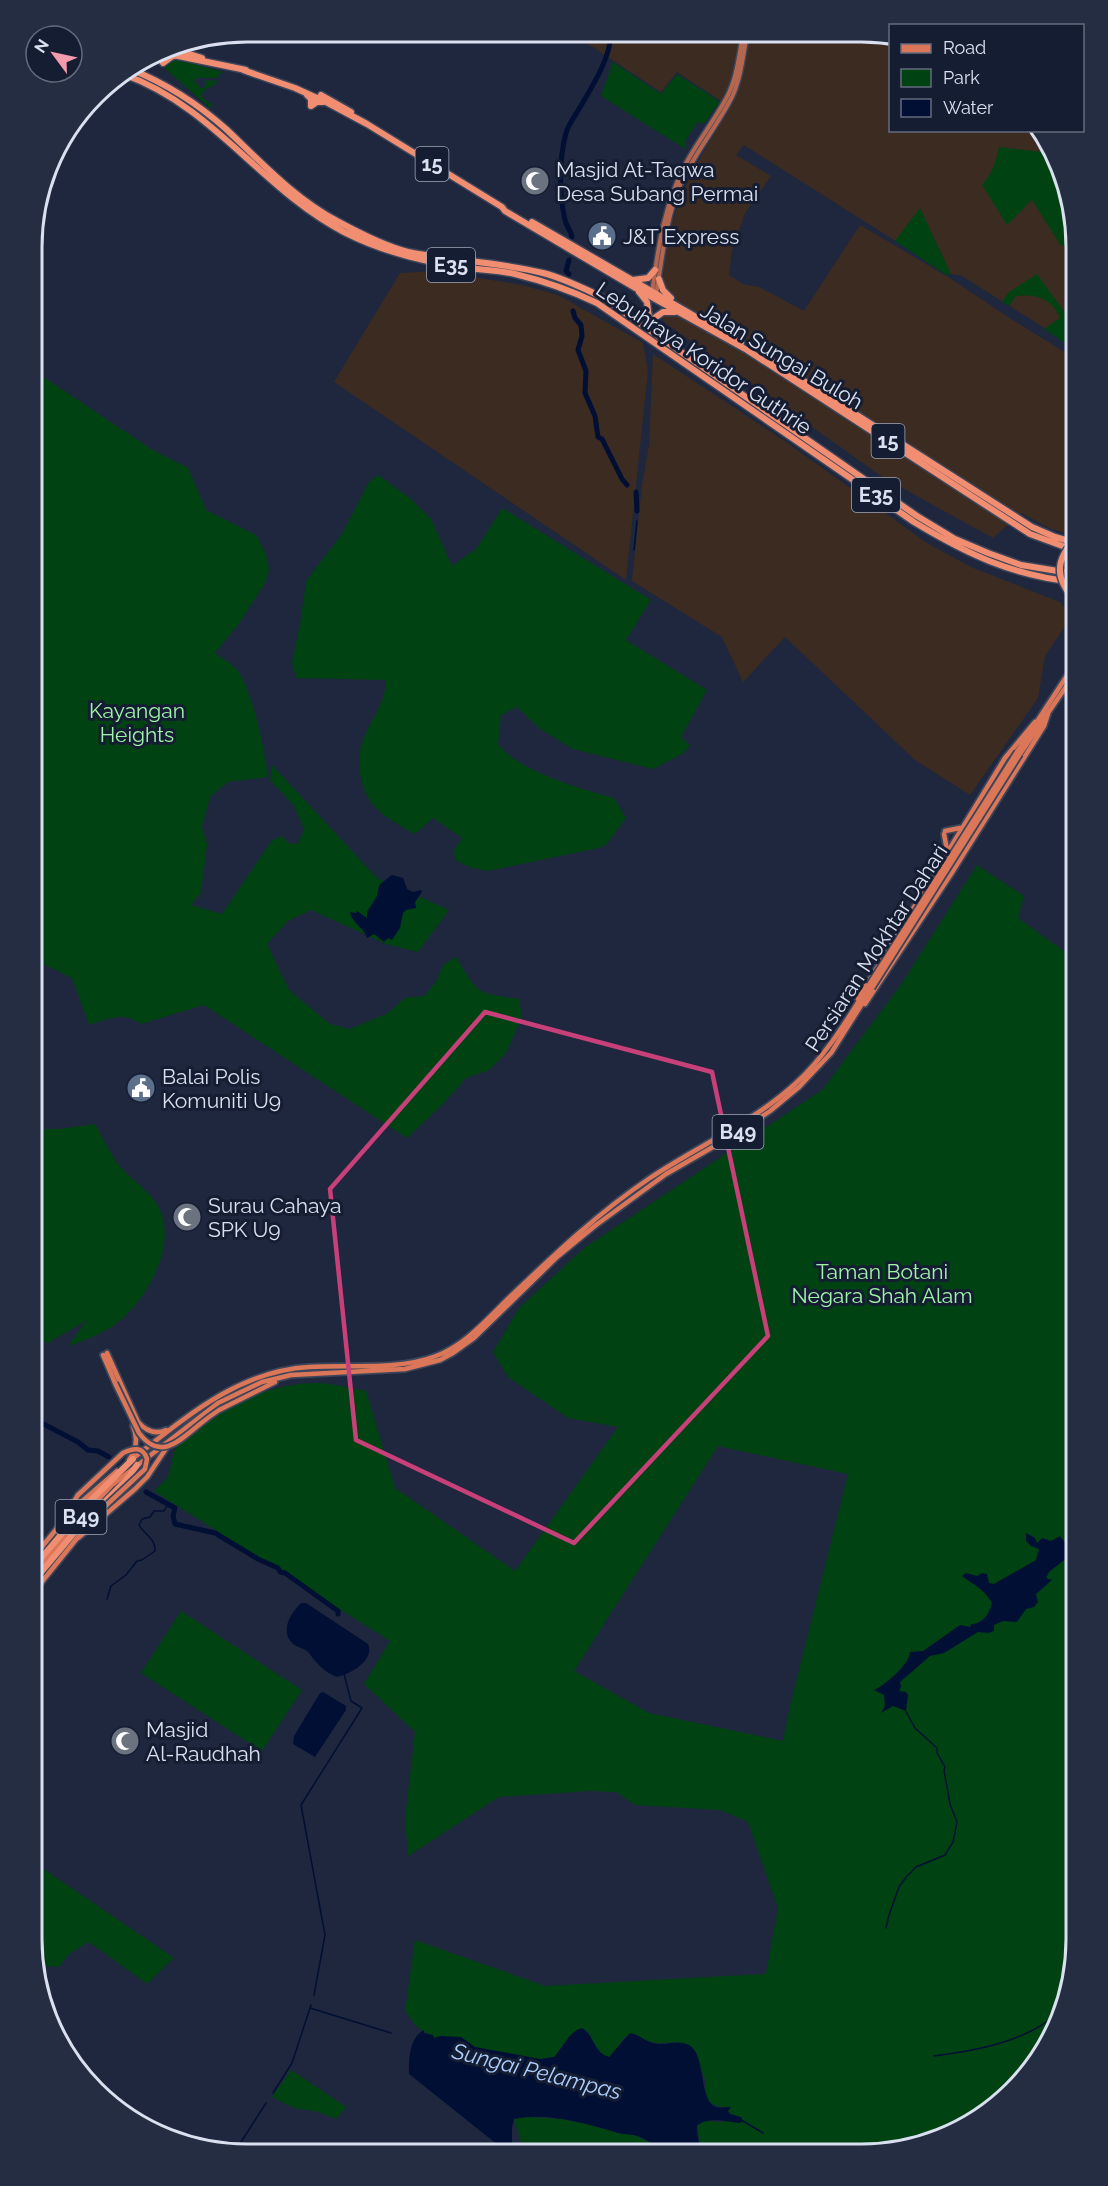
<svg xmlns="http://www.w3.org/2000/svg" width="1108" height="2186" viewBox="0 0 1108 2186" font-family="Raleway,sans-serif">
  <rect width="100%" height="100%" fill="#1e273d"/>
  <!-- industrial -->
  <path fill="#3c2b21" d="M573,34l317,1v95l143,1 32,47 11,69v101l-114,-72 -16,-3 -202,-128 -8,10 35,21 -26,37 -13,37 -3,25 14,9 16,3 45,24 56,-86 88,52 60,40 68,42v175l-2,2 -25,-8 -28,-15 -28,25 -109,-60 -220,-156 -4,-13 7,-71 14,-43 15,-30 34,-58 -53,-35 -16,20z
    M435,271l87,14 36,10 85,48 5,28 -22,209 -292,-198 66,-109z
    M653,354l133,88 141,101 44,24 89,35 11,15 -26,39 -7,42 -68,97 -55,-35 -130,-123 -42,45 -21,-45 -90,-56 10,-96 7,-40z"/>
  <!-- green -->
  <path fill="#014213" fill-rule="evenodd" d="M180,60l43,12 -7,6h-20l-2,3 8,8 3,-3v-6l14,1c-5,6 -14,5 -17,14l1,3 10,7 -3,3 -47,-41 4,-6z
    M613,62l48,32 16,-20 39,25 3,4 -15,21 -6,-2 -13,19v8l-84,-53z
    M999,147l50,6 16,25 8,45 -8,22 -4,1 -29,-46 -25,25 -25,-40c10,-12 14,-23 17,-38z
    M920,208l30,64 -2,4 -53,-35z
    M1037,274l29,40 10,-3v39l-32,-21 16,-11c-9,-20 -24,-24 -44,-22l-7,10 -7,-4 7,-10z
    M33,370l118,79 37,19 18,42 50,25 10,19 3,15 -4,14 -27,42 -23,28c7,5 16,10 22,17 14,15 29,85 31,107l-40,5 -18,15 -8,30 5,17 -6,49 -10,12 31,9 50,-74 10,-4 6,7 10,1 6,-15 -10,-23 -24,-26 2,-15 105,113 72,32 -31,42 -32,-8 -75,-34 -23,11 -21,23 22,46 41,34 20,5 38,-16 17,-15 19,-2 12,-14 7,-17 13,-8c22,37 20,36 63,42l3,18 -16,36 -17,17 -23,8 -23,26 -36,34 -203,-133 -63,19c-18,-13 -32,-5 -52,1l-17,-47 -39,-19z
    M378,475l33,24 20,20 21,47 25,-18 25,-40 149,92 -25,40 81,50 -26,47 9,8 -6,8 -31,16 -80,-20 -33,-20 -23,-22 -16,8 -3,29c20,27 83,45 116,54l12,20 -19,26 -8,4 -111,23 -19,-4 -14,-7 -1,-10 8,-12 -29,-20 -18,16c-14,-8 -32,-17 -42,-29 -12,-15 -18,-43 -11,-61 7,-24 23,-37 24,-64l-90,-2 -4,-15 9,-45 5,-37 36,-47 27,-52z
    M977,865l47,31 -6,22 58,42v994l-16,67 -28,50 -51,47 -51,25 -69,11h-157l-4,-8 -3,-20 8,-5 18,1 13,-7 -6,-1 -2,-3 2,-3c-37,-3 -16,-20 -30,-39 -7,-10 -18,-18 -27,-27 -15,2 -25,2 -38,-8l-11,3 -10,16 -5,4c-13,-4 -15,-14 -21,-25l-17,3 -17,22 -14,2 -65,-12 -14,-10 -27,1 -18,-12 -11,-15 10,-71 130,46 221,-12 12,-66 -30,-86 -28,-12 -85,-5 -19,-13 -26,-1 -91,6 -91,59 -3,-36 10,-88 -51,-48 26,-43 -236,-150c4,-4 10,-9 13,-13 6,-9 3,-23 10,-31 33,-36 90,-64 139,-64 16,0 34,5 50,8l29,97 120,83 103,-144 -50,-9 -60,-41 -15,-25 26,-44 65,-60 238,-158 78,-104zM718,1446l130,28 -57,228 -8,39 -134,-28 -75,-42z
    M95,1124c9,15 17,35 29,47 13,12 26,21 35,37 19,36 -12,92 -41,114 -15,12 -32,18 -50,24l19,-26 -39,23 -16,-2v-212h27z
    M181,1611l121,79 -40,61 -121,-78z
    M32,1861l142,97 -27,26 -58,-42 -19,11 -11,14 -14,-1 -7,15 -6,-42z
    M291,2070l55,37 -10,12 -17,-7 -25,-4 -22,-11z
    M527,2117l34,2 36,7 20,7 18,2 24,12 3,7h-137l-11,-35z"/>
  <!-- water -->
  <path fill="#000f33" d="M392,875l11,3 4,11 6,3 8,-2 1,2 -7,10 1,6 -10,2 -3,3 -3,15 -8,12 -4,-2 -4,4 -10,-8 -7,4c-4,-12 -14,-13 -17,-26l6,1 1,-2 10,7v-6l10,-16 2,-11z
    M1026,1533l9,5 2,5 5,-5 9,3 9,-5 13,17 -24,19 -3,6 6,2 -16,14 2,8 -4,5 -8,2 -9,13 -14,-1 -9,4v6l-5,2 -11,-1 -34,21 -14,3 -30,26 1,5 -2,4 7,1 2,3 -2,16 -13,-5 -12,7 4,-7 -1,-11 -10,-5c11,-5 36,-26 36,-38l13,-1 37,-26 10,2 1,-3c12,0 18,-10 21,-21 -9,-15 -17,-17 -30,-27l4,-3 11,3 5,-3 5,1 2,9 5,1 42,-24 3,-11 -8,-3 -5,-5z
    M301,1603h5l62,41c7,16 -17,30 -31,33 -13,-5 -20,-13 -28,-24 -4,-5 -11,-5 -16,-9 -14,-13 -2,-31 8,-41z
    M323,1692l23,14v4l-31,47 -22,-13 1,-8 26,-43z
    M582,2028c13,8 11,24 27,29l21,-24c11,2 17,11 30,11 11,0 22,-5 32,3 14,14 7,53 24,60 4,1 11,0 15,0l-3,4 2,3 11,3 2,4 -3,2c-12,-1 -33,-7 -43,3 0,8 2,21 7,28h-42l-3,-7c-8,-4 -17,-10 -25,-12 -6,-1 -13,-1 -19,-3 -32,-9 -67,-20 -101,-13l-2,8v26h-4l-99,-79c0,-15 0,-36 15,-44v3l9,2 1,3 6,-2 21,1 14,10 65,12 14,-2c9,-9 15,-26 28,-29z"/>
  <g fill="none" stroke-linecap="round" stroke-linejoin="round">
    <!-- stream -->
    <path stroke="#000f33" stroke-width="1.5" d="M634,550l3,-29
      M1071,1540l5,-2
      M107,1599l4,-13 15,-11 11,-14 5,-1 13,-9c1,-12 -11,-17 -16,-26l3,-6 8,-2 4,-6h10l4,-7
      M886,1928l3,-13 10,-28 8,-11 9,-9 29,-12 8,-13 4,-20 -7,-18 -6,-34 1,-3 -8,-14v-5l-22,-20 -10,-18
      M314,1995l11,-60 -24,-130 61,-97 -11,-7 -7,-27
      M311,2005l-1,3 81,25
      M934,2056c46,-6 95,-15 129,-47
      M273,2093l19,-30 18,-55
      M743,2121l20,12
      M234,2153l32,-50"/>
    <!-- river -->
    <path stroke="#000f33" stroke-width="5" d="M572,237c-1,-7 -6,-11 -7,-17 -6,-25 -6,-62 1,-87 2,-8 9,-17 13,-24 13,-22 31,-50 32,-75
      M569,260l-3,11 3,3
      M573,311l2,7 6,7 1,11 -4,14 8,21 -1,22 10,23 3,21 4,2 20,40 5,6
      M636,492l1,19
      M32,1418l46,24 10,8 10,1 11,6
      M146,1492l29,16 -2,8 2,8 40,9 43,26 20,9 2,4 5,1 53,38v3"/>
    <!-- secondary casing -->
    <g stroke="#3c4559" stroke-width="7">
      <path id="secondary" d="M652,293c5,-37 10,-73 24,-108 12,-32 35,-58 51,-88 10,-19 12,-42 16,-62
        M656,294c7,-39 9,-72 24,-109 14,-31 36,-57 52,-88 9,-19 11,-42 15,-62"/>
    </g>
    <!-- primary casing -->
    <g stroke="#3c4559" stroke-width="8">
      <path id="primary" d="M1017,752l59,-90
        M1020,754l56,-82
        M945,831l15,-3
        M944,834l3,16
        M858,999l147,-241 30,-36
        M865,1004l86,-130 93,-148 4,-12
        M107,1353l31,69c8,9 17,13 28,8
        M103,1355l13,30
        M219,1410l56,-28
        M129,1460c8,-11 9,-22 4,-34
        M131,1460c54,-42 107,-89 178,-93 42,-3 87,4 127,-11 30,-11 53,-39 75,-60 44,-42 88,-84 139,-118 48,-32 102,-55 145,-94 31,-28 52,-64 74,-99
        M63,1519l15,-24
        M87,1526l12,-14
        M78,1538l57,-49 12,-12 26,-39
        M32,1559l40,-49 45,-39
        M32,1577l45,-55 35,-37 106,-82 44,-21 29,-7 114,-6 35,-9 13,-7 21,-15 83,-81 39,-32 70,-51 71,-41 33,-22 29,-24 32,-34 41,-65
        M32,1594l46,-57"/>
    </g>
    <!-- highway casing -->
    <g stroke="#3c4559" stroke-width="9">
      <path id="highway" d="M168,47l34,11
        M159,52l87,18
        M163,63l8,-6 6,-2
        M130,69c35,14 68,35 96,60 35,33 68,69 111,92 22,12 47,25 71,31 45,9 91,10 135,21 20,5 40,15 59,24l315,219 38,23 33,14 33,12 55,9
        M243,70l52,18 33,15 39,21 135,83 3,4 132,78 110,61 283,184 46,17
        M123,74c92,33 137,114 221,158 37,19 76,29 117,35 18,3 37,3 54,7 29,7 55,16 82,29l317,219c53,32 99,54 162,60
        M307,95l4,4v7l6,-4h6
        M321,95l30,17
        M532,222l209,121
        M659,279l4,11 8,8
        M633,280l15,-2 7,-8
        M639,292l8,10 2,16
        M653,319l10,-7h12
        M771,360l261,167 23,10 21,6
        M32,1569l55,-65 46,-45
        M32,1583l42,-50 53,-54 10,-14"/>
    </g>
    <!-- secondary -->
    <use href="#secondary" stroke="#b5664f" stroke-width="4"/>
    <!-- primary -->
    <use href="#primary" stroke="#dc7659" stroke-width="4.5"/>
    <!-- highway -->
    <use href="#highway" stroke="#f18e72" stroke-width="6"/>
    <!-- primary-bridge casing -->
    <g stroke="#3c4559" stroke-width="8" stroke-linecap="butt">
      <path id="primary-bridge" d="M869,985l148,-233
        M872,988l148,-234
        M115,1383l24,50c22,29 41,7 61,-9 6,-5 13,-10 19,-14
        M78,1495l45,-42c10,-5 20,-7 24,6l-2,10 -46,43"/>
    </g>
    <!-- highway-bridge casing -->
    <g stroke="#3c4559" stroke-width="9" stroke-linecap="butt">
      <path id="highway-bridge" d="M1076,601c-21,-21 -22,-41 0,-62"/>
    </g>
    <!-- primary-bridge -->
    <use href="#primary-bridge" stroke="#dc7659" stroke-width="4.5"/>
    <!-- highway-bridge -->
    <use href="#highway-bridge" stroke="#f18e72" stroke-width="6"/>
  </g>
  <!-- marked area -->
  <path fill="none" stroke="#c74079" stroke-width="4.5" stroke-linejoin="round" d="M485,1012l227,60 56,264 -194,207 -218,-103 -26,-251z"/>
  <!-- icons -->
  <defs>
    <g id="mosque-disc" transform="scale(1.5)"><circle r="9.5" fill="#6b7280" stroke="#151d33"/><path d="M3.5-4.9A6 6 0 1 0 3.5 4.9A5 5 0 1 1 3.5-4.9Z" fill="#fff"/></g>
    <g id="civic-disc" transform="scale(1.5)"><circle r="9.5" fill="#5c6f8a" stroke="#151d33"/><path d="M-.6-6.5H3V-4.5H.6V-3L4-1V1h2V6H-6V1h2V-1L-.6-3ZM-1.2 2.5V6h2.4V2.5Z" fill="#fff"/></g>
  </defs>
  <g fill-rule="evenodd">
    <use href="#mosque-disc" x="535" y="181"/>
    <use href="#civic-disc" x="602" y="236"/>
    <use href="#civic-disc" x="141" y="1088"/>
    <use href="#mosque-disc" x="187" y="1217"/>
    <use href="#mosque-disc" x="125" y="1741"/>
  </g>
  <g text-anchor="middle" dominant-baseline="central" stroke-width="6" stroke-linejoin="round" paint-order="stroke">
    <!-- shield labels -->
    <g fill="#151d33" stroke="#9fa6b7" stroke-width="1.5">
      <rect x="415.5" y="147" width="33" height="34" rx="4.5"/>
      <rect x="427" y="248" width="48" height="34" rx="4.5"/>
      <rect x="871.5" y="424" width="33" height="34" rx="4.5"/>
      <rect x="852" y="478" width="48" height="34" rx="4.5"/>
      <rect x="712.5" y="1115" width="51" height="34" rx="4.5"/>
      <rect x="55.5" y="1500" width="51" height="34" rx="4.5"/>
    </g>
    <g font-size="20" font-weight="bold" fill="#dae0ef">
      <text x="432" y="164">15</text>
      <text x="451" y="265">E35</text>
      <text x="888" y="441">15</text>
      <text x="876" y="495">E35</text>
      <text x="738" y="1132">B49</text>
      <text x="81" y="1517">B49</text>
    </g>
    <!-- poi labels -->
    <g font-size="21" fill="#dae0ef" stroke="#151d33" text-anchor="start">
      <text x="556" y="169">Masjid At-Taqwa<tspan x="556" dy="24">Desa Subang Permai</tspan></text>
      <text x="623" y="236">J&amp;T Express</text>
      <text x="162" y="1076">Balai Polis<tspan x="162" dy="24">Komuniti U9</tspan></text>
      <text x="208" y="1205">Surau Cahaya<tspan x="208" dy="24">SPK U9</tspan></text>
      <text x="146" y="1729">Masjid<tspan x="146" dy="24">Al-Raudhah</tspan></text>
    </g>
    <!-- street labels -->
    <g font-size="21" fill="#dae0ef" stroke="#151d33">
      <text transform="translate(782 356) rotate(31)">Jalan Sungai Buloh</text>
      <text transform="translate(704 358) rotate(34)">Lebuhraya Koridor Guthrie</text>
      <text transform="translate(876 948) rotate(-57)">Persiaran Mokhtar Dahari</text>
    </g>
    <!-- park labels -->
    <g font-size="21" fill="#a1f3a9" stroke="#151d33">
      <text x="137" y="710">Kayangan<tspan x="137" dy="24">Heights</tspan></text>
      <text x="882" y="1271">Taman Botani<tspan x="882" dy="24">Negara Shah Alam</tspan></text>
    </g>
    <!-- water labels -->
    <g font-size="22" font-style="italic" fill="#adcfff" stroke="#151d33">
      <text transform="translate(537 2071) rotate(14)">Sungai Pelampas</text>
    </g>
  </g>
  <!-- crop -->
  <path d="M0 0H1108V2186H0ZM247 42H861A205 205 0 0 1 1066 247V1939A205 205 0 0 1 861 2144H247A205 205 0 0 1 42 1939V247A205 205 0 0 1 247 42Z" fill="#252d42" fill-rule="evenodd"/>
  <path fill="none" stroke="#dae0ef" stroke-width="3" d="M247 42H861A205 205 0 0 1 1066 247V1939A205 205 0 0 1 861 2144H247A205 205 0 0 1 42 1939V247A205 205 0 0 1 247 42Z"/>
  <!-- legend -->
  <rect x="889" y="24" width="195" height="108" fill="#151d33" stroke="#646b7e" stroke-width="1.5"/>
  <rect x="901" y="44" width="30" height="9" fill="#dc7659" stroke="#646b7e" stroke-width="1.5"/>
  <text x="943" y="54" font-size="18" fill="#dae0ef">Road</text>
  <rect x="901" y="69" width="30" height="18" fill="#014213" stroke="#646b7e" stroke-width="1.5"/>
  <text x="943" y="84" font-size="18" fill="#dae0ef">Park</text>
  <rect x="901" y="99" width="30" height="18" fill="#000f33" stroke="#646b7e" stroke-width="1.5"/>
  <text x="943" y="114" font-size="18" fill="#dae0ef">Water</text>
  <!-- north arrow -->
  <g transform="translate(54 54) rotate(303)"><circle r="28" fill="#151d33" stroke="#646b7e" stroke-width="1.5"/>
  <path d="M0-4.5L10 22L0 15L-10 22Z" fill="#f39aac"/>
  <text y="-9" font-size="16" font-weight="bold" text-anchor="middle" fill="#dae0ef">N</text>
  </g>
</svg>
